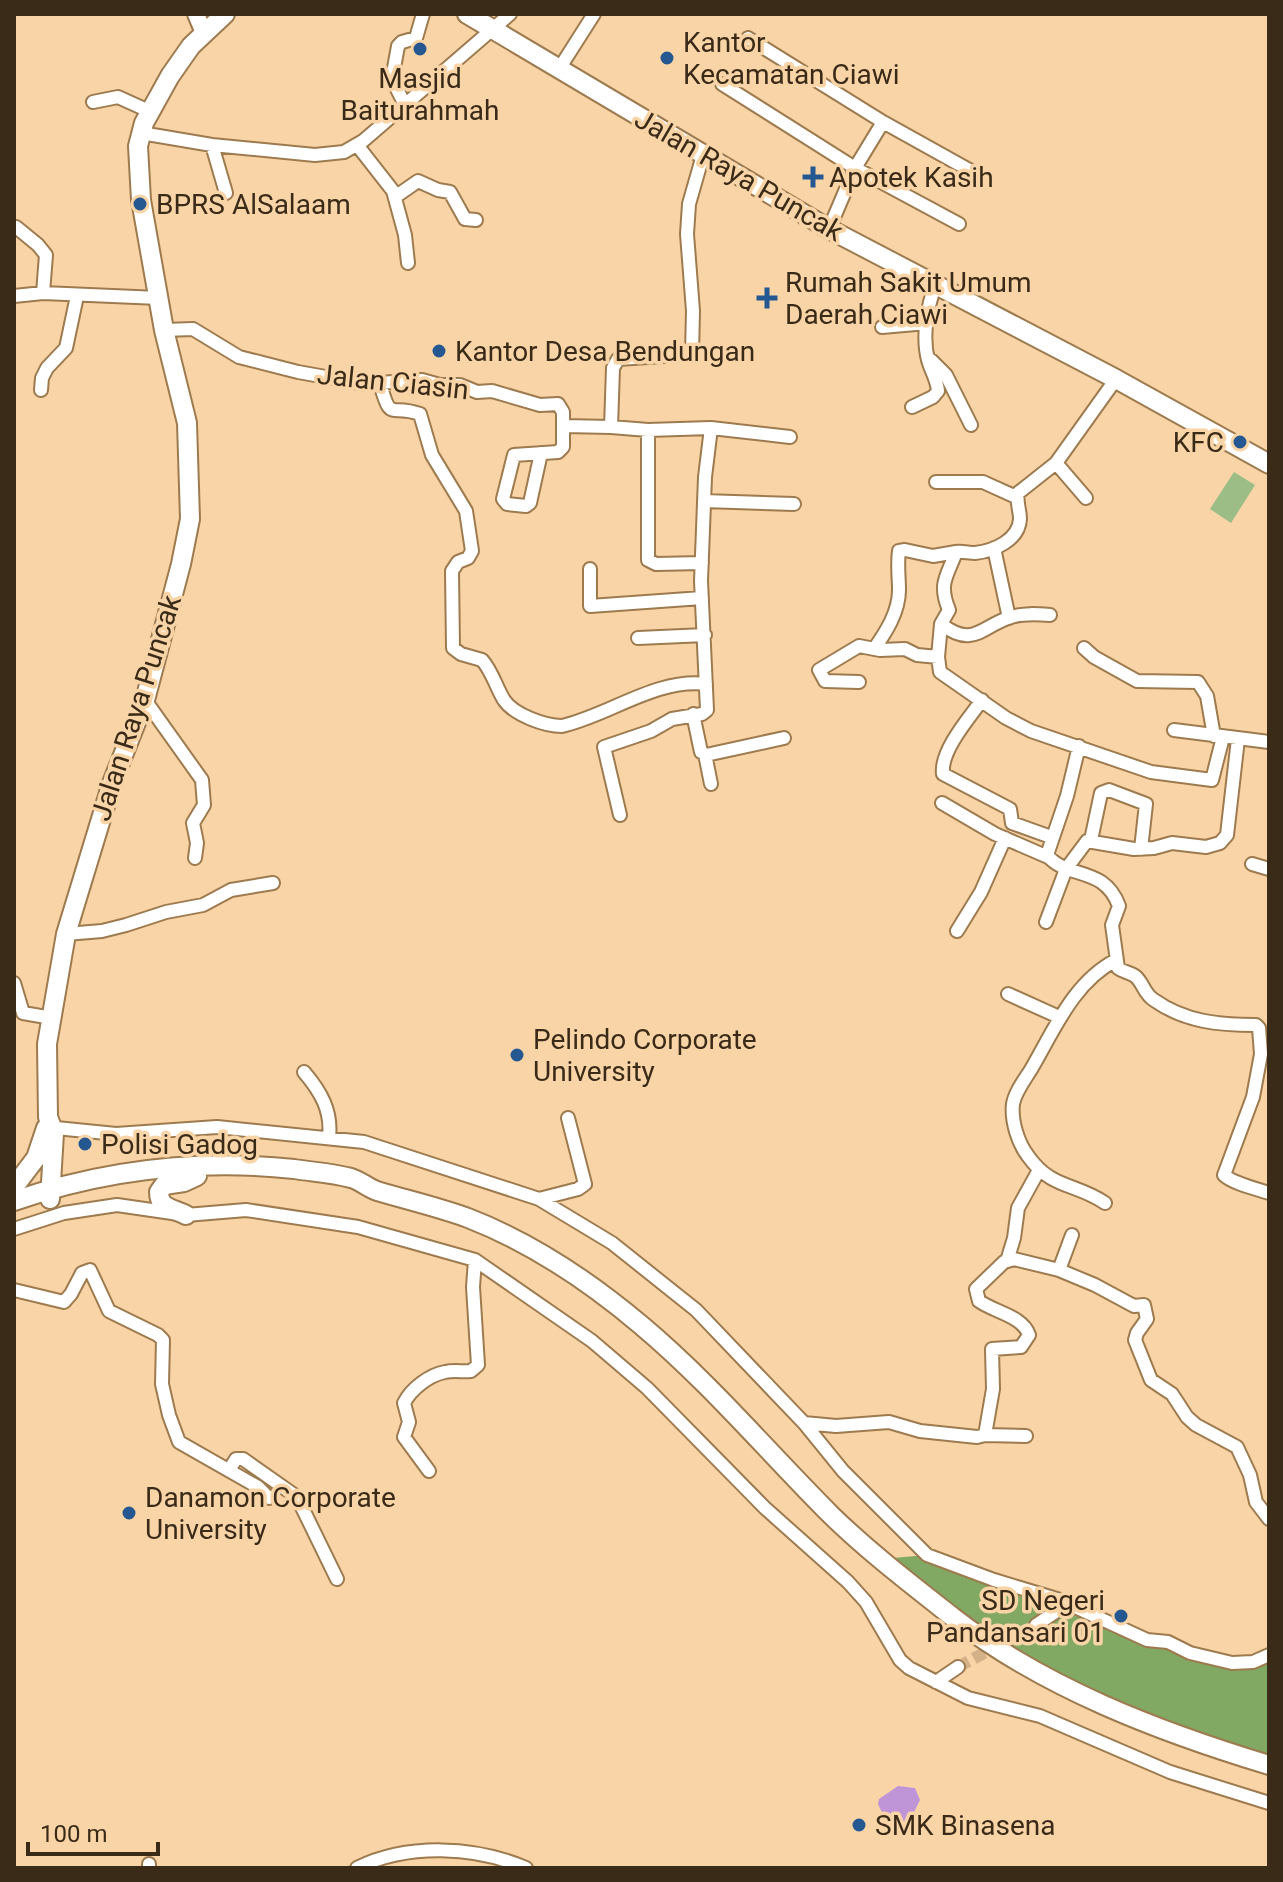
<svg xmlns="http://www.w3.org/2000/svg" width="1283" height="1882" viewBox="0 0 1283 1882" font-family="Roboto,sans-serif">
  <rect width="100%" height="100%" fill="#f9d4a6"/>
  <!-- green -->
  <path fill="#9cbd86" d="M1234,472l21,13 -24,38 -21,-14z"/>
  <!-- forest -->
  <path fill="#81a964" d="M927,1555l133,45 87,41 85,22 37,-8v109l-217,-86 -171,-119z"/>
  <!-- water -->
  <path fill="#c095d8" d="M898,1786l17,2 5,12 -9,18 -11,7 -15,-6 -7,-15 1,-5z"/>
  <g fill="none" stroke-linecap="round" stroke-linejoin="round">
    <!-- minor-tunnel -->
    <path stroke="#d3b28a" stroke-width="12" stroke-dasharray="12 6" stroke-linecap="butt" d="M958,1667l78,-42"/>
    <!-- minor casing -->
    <g stroke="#9d7b4f" stroke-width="16">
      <path id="minor" d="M748,38l135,84 97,54
        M559,69l35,-55
        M722,84l133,84 104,56
        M93,102l25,-5 31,14
        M405,105l-13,-26 6,-33 4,-4 14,-4 7,-24
        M141,133l71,12 103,10 29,-3 19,-11 147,-127
        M212,145l14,48
        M357,145l36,46 12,44 3,28
        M395,197l23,-16 20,9 12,2 15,27 11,1
        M16,227l22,18 8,10 -3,38
        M829,229l26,-61 28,-46
        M14,296l29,-3 116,5
        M882,327l45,-4
        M164,330l29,-1 46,28 59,15 67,12 57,-4 18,5h20l17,7 15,-1 48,14 18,-1 5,8v35l-5,5 -44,3 -11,44 4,5 19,2 4,-3 11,-50
        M931,360l15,15 25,50
        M380,383c11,41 10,20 40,31l12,41 34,56 6,40 -4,7 -10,4 -6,9 1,77 8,6 21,6c10,11 14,27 22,40 10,15 41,26 58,26 48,-11 94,-48 144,-42
        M41,390l1,-12 5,-10 19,-20 11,-52
        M912,407l21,-10 5,-6c-1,-12 -7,-20 -10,-31 -6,-23 -1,-54 8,-76
        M564,426l47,1 2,-59 5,-9 74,-5 1,-43 -6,-77 2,-30 14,-49
        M611,427l37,3 63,-2 -6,49 -4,104 6,129 -5,4 -30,5 -21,12 -47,16 16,68
        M711,428l79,9
        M648,430v130l8,4 46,-1
        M1056,463l30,35
        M936,482h47l33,15
        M704,501l90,3
        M994,548l15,70
        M590,569v37l112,-8
        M941,624c33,25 40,2 70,-7 12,-4 26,-3 39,-2
        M638,638l67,-3
        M1084,648l10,9 43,24 61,1 9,14 7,40
        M874,649c12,-17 25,-37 25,-59 0,-13 -2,-26 0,-39l6,-1 28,6 23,-4
        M938,657l3,-33 8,-14c-11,-27 -2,-33 7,-58 6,-1 13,1 19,1 19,-2 44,-13 45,-34 0,-9 -4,-17 -2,-26l38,-30 60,-84
        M859,682l-34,-1 -6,-11 40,-24 21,4 25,-1 12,6 21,2 2,15 66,46 25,13 120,41 61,8 11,-43
        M145,700l57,80 2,25 -11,18 4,20 -2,15
        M982,700c-13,18 -42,51 -39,74l67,35 2,14 39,14
        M693,714l8,38 4,2 6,30
        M1174,730l95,12
        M1079,746l-12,50 -20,59c20,25 57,10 72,51l-7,19 6,43c5,4 11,4 17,8 8,6 9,18 19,24 31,22 65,25 102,25l3,3 2,26 -8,43 -29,78c8,8 33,14 45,18
        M706,755l78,-17
        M942,803l53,31 53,23
        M1091,840l10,-47 8,-3 37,14 -5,45
        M1252,864l17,5
        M1046,922l20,-53 21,-28 47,8 20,-1 18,-5 34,4 14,-4 7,-8 11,-96
        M957,931l24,-39 24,-54
        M66,934l36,-3 24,-6 40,-13 37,-7 28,-15 42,-7
        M14,983l9,30 29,5
        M1008,994l51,23
        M304,1072c17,20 28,39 25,65
        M46,1127l70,7 101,-7 147,15 175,57 73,44 84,67 108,113 39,48 84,84 67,25 66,20 87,40 21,2 22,11 42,10 21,-1 16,-7
        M539,1199l39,-10 7,-5 -17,-66
        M1105,1203c-29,-20 -54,-14 -77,-47 -10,-13 -17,-35 -15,-52 2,-13 14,-27 20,-38 22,-38 41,-84 83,-106
        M14,1229l50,-16 53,-8 69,10 60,-5 112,17 117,33 117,81 55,47 118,120 83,74 18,20 34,58 9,8 59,30 72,18 130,56 99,31
        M1007,1261l7,-23 4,-30 21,-38
        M1059,1270l13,-35
        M14,1290l50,12 7,-8 11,-21 8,-3 19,41 49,24 5,5 -1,44 7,31 10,27 79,45 11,11
        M804,1423l32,3 53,-4 31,9 57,6 8,-2 8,-46 -1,-40 29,-2 8,-12c-6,-19 -35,-23 -50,-34l-3,-12 28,-27 10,-3 45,11 36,15 39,21 10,-1 3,14 -10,14 -2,7 16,40 21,14 15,23 9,8 41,22 13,28 6,27 13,17
        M985,1435l41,1
        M229,1470l7,-11h7l54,38 40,82
        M429,1471l-25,-34 5,-15 -5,-19c7,-14 25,-28 41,-31 9,-2 18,0 26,-1l7,-6 -5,-78 2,-27
        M1036,1625l18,-12 6,-13
        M936,1682l22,-15
        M149,1864v4
        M357,1868c51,-25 118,-22 169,0"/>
    </g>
    <!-- major casing -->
    <g stroke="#9d7b4f" stroke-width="20">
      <path id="major" d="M196,14l8,19"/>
    </g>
    <!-- highway casing -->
    <g stroke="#9d7b4f" stroke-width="22">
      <path id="highway" d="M467,14l362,215 287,150 153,85
        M14,1187l22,-29 10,-30
        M50,1199l4,-66 -6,-16 -1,-73 19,-110 46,-151 33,-83 36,-136 9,-45 -3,-96 -23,-93 -23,-130 -3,-54 6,-23 26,-47 21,-30 34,-32
        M14,1201c90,-31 186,-42 280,-32 19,3 38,4 57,9 10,3 17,10 26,13 30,9 61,16 91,27 62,24 122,64 173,107 68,57 127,127 190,190 38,37 81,70 123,103 90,70 206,114 315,147
        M186,1215c-13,-7 -27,-6 -27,-23l5,-7 20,-3 13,-6"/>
    </g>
    <!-- minor -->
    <use href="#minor" stroke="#fff" stroke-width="12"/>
    <!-- major -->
    <use href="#major" stroke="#fff" stroke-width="16"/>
    <!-- highway -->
    <use href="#highway" stroke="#fff" stroke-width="18"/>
  </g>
  <!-- markers -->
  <g fill="#255891" stroke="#f9d4a6" stroke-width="3">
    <circle cx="420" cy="49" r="8"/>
    <circle cx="667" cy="58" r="8"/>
    <path d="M809 165h8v8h8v8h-8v8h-8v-8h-8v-8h8z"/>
    <circle cx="140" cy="204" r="8"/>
    <path d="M763 286h8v8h8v8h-8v8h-8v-8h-8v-8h8z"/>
    <circle cx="439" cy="351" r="8"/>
    <circle cx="1240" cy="442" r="8"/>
    <circle cx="517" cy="1055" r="8"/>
    <circle cx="85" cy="1144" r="8"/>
    <circle cx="129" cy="1513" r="8"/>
    <circle cx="1121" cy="1616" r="8"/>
    <circle cx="859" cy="1825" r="8"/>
  </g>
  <g text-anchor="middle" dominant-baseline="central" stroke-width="7" stroke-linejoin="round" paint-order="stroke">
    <!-- poi labels -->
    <g font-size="28" fill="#3a2b19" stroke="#f9d4a6" text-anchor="start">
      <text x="683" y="42">Kantor<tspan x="683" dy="32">Kecamatan Ciawi</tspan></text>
      <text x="420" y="78" text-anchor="middle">Masjid<tspan x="420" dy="32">Baiturahmah</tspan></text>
      <text x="829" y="177">Apotek Kasih</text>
      <text x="156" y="204">BPRS AlSalaam</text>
      <text x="785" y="282">Rumah Sakit Umum<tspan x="785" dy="32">Daerah Ciawi</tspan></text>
      <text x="455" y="351">Kantor Desa Bendungan</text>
      <text x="1224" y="442" text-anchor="end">KFC</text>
      <text x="533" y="1039">Pelindo Corporate<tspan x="533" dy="32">University</tspan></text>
      <text x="101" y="1144">Polisi Gadog</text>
      <text x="145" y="1497">Danamon Corporate<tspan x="145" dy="32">University</tspan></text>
      <text x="1105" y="1600" text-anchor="end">SD Negeri<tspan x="1105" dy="32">Pandansari 01</tspan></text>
      <text x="875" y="1825">SMK Binasena</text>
    </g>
    <!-- street labels -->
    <g font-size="28" fill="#3a2b19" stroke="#f9d4a6">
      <text transform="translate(739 175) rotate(30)">Jalan Raya Puncak</text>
      <text transform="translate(393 382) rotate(6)">Jalan Ciasin</text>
      <text transform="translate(136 708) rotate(-72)">Jalan Raya Puncak</text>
    </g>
  </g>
  <!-- border -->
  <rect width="1283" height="1882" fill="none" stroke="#3a2b19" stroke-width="32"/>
  <!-- scale -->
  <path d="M28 1842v12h130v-12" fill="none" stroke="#3a2b19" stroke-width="4"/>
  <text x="40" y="1842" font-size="24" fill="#3a2b19" stroke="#f9d4a6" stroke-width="6" paint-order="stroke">100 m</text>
</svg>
